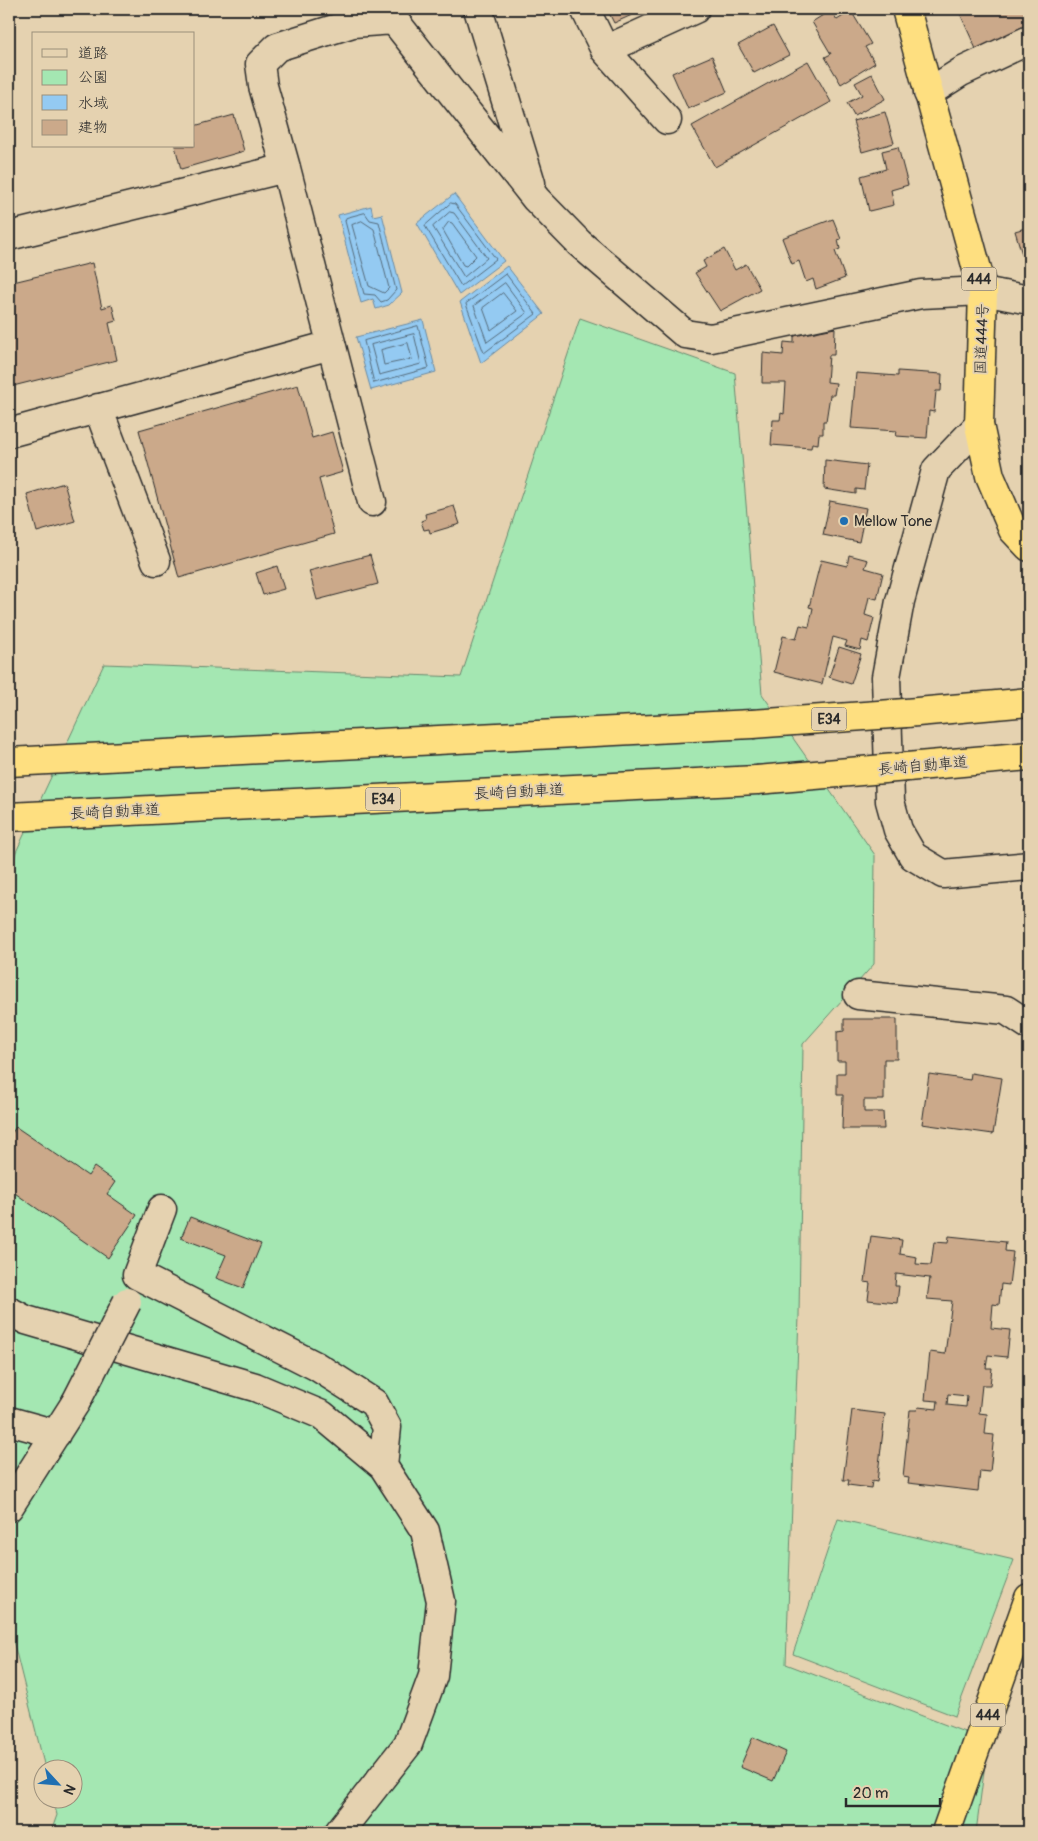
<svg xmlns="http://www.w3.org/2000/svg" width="1038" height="1841" viewBox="0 0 1038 1841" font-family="Pangolin,'Klee One',sans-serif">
  <rect width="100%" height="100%" fill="#e5d2b0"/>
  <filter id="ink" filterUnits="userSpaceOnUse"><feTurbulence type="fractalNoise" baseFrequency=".02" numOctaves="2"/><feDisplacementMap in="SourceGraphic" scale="10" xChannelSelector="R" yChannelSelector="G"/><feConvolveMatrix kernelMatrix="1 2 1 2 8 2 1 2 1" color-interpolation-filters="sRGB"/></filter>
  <g filter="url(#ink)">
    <!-- green -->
    <path fill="#a4e7b2" stroke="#68896e" d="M580,318l155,55 27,321 113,161 -1,109 -71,80 -4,272 -13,348 202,77 -12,91h-925l6,-17 -4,-16 19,-1v-30h-27l-36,-144v-745l7,-27 88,-188 357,13z
      M838,1519l176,41 -59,156 -162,-62z"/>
    <!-- water -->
    <path fill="#94caf2" stroke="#6a8aa2" d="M454,194l50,67 -45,34 -42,-72z
      M371,206l2,10 9,-2 20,79 -13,12 -13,4 -3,-10 -12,4 -23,-88z
      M507,266l37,48 -63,49 -21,-61z
      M423,320l13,52 -65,18 -15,-53z"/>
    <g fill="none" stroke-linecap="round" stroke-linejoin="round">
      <!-- shore -->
      <path stroke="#556b7b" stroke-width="1" d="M451,203l4,1 41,55 -35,27 -36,-60z
        M450,212l4,1 33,45 -23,19 -31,-50z
        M365,213l5,7 9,2 17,68 -9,10 -6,2 -6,-7 -11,-1 -19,-73 1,-3z
        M362,221l12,8 15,59 -5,5 -15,-7 -17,-61z
        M449,222l3,1 24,33 -10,10 -3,-1 -20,-35z
        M506,274l30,40 -52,39 -18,-49z
        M505,283l22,30 -40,29 -13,-36z
        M503,293l14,18 -26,19 -8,-22z
        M418,326l11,42 -55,15 -10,-42z
        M414,334l7,30 -42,11 -8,-30z
        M408,343l4,16 -28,6 -3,-15z"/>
    </g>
    <!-- building -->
    <path fill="#cba98a" stroke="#2b2b2b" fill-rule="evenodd" d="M607,9h25l2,5 -20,9z
      M638,9h12l-10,4z
      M958,9h71v16l-53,24z
      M831,10l6,10 14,-9 20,33 -6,3 10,16 -34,21 -16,-27 6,-3 -19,-32z
      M773,26l16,29 -35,18 -16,-28z
      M712,56l15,36 -39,17 -16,-36z
      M808,61l23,41 -116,65 -23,-41z
      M872,74l13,25 -31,17 -7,-13 15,-8 -7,-12z
      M885,112l9,31 -32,9 -9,-31z
      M234,115l10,36 -63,18 -6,-23h19v-20z
      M898,147l10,38 -17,5 3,15 -25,6 -8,-35 25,-7 -4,-18z
      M833,219l8,20 -3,1 2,9 -5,2 10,27 -29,11 -3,-10 -7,3 -7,-21 -7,3 -10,-26z
      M1029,227v46l-1,1 -13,-43z
      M724,249l11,21 11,-6 14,25 -40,22 -25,-38 11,-6 -3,-6z
      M92,263l10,45 10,-3 4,16 -7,2 8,37 -108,27v-104z
      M1027,320h2v15h-2z
      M835,328l-1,27h-5l-2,27 9,1 -2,12h-4l-4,26h-3v13h-4l-1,10 -6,-1 -1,5 -40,-3 2,-25h7l1,-7 3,1 2,-31h-24l1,-30 20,2 1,-13 10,1v-7z
      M898,371l44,3 -1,17h-5l-2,21 -5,-1 -2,27 -31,-2 1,-5 -46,-3 5,-55 42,3z
      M298,385l14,53 20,-6 11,40 -24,7 15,55 -155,44 -40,-148z
      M825,460l42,5 -3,25 -8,-1v5l-32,-5z
      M64,483l11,38 -38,11 -10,-38z
      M830,501l36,7 -7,34 -36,-7z
      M454,506l6,18 -30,9 -1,-4 -5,1 -3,-9 5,-2 -1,-5z
      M370,555l8,29 -61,16 -8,-29z
      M849,555l19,5 -3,8 18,5 -6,26 -8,-2 -4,18 9,3 -6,24 -6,-2 -2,10 -15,-4 2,-5 -14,-4 -11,47 -48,-12 9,-36 13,3 4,-14 9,2 4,-19 -4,-1 12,-47 26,6z
      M277,566l7,23 -21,6 -7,-22z
      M839,647l22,7 -10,30 -22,-7z
      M844,1019h53v40h-13v41h-20v12h19l1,17h-42l1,-34h-6v-22h8v-12h-8v-29l7,-1z
      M971,1073l31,5 -9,56 -71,-10 7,-50 41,6z
      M16,1127l72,49 6,-9 21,15 -8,12 30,21 -29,43 -99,-69v-52z
      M190,1217l71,27 -18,44 -27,-10 10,-23 -45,-17z
      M871,1236l31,4 -2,14 17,3 -1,7 15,1 3,-23 14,1 1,-7 57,6 -1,9 8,1 -4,33 -8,-1 -2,21 -6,-1 -2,24 19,2 -3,27 -19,-2 -2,13h6l-2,17h-8l-3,28 8,1 -2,20 9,1 -4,37 -10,-1 -2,20 -70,-8 1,-5 -6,-1 7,-67h7l1,-3 19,2 1,-8 -13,-1 5,-48 15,2 7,-53 -25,-2 3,-21 -34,-4 -1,12h4l-2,17 -29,-3 2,-17 -5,-1zM948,1394l19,2 -1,11 -19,-2z
      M1029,1250v22h-2z
      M852,1410l33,4 -8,68 -5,-1 -1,7 -23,-3 1,-5h-6z
      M753,1737l33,15 -13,29 -33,-14z"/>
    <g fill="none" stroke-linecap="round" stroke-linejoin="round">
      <!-- minor casing -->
      <g stroke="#2b2b2b" stroke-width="31">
        <path id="minor" d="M478,9l53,174
          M585,9l20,41 62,70
          M605,50l90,-41
          M928,93l33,-21 68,-32
          M286,168l86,334
          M9,236l277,-68 -23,-82 -3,-22 17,-17 76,-24 41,-3 142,179 43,44 106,91 26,4 210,-44 62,-3 46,9
          M98,408l58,153
          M979,425l-43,45 -36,131 -14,76 4,124 8,29 15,26 30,18 86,-8
          M9,433l322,-88
          M858,995l148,15 23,15
          M162,1209l-25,66 179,91 58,37 13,24 -4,39
          M9,1311l17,9 229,67 67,28 61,51 42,65 16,70 -8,75 -25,68 -69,88
          M9,1421l47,13
          M9,1507l67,-105"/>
      </g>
      <!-- highway casing -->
      <g stroke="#2b2b2b" stroke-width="31">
        <path id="highway" d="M906,9l77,282 -4,134 11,51 23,54 16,17
          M906,713l123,-11
          M9,762l743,-38
          M907,767l122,-11
          M9,817l748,-37
          M946,1832l83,-234"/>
      </g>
      <!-- minor -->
      <use href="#minor" stroke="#e5d2b0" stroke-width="28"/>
      <!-- highway -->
      <use href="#highway" stroke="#fedf80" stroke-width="28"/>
      <!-- minor-bridge casing -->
      <g stroke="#2b2b2b" stroke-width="31" stroke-linecap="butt">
        <path id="minor-bridge" d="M76,1402l51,-100"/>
      </g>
      <!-- highway-bridge casing -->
      <g stroke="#2b2b2b" stroke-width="31" stroke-linecap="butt">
        <path id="highway-bridge" d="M752,724l154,-11
          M757,780l150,-13"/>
      </g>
      <!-- minor-bridge -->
      <use href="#minor-bridge" stroke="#e5d2b0" stroke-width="28"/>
      <!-- highway-bridge -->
      <use href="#highway-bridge" stroke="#fedf80" stroke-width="28"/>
    </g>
  </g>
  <!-- markers -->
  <circle fill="#1f6fb2" stroke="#e5d2b0" stroke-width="2" cx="844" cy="521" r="5"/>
  <g text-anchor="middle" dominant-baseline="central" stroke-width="4" stroke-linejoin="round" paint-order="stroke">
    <!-- shield labels -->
    <g fill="#e5d2b0" stroke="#635d53" stroke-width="1">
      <rect x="961.5" y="267.5" width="35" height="23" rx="4"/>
      <rect x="811.5" y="707.5" width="35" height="23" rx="4"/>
      <rect x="365.5" y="787.5" width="35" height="23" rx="4"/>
      <rect x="970.5" y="1703.5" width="35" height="23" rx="4"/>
    </g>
    <g font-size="14" font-weight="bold" fill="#2b2b2b">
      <text x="979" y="279">444</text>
      <text x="829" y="719">E34</text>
      <text x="383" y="799">E34</text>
      <text x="988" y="1715">444</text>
    </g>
    <!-- street labels -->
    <g font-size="15" fill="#2b2b2b" stroke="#e5d2b0">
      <text transform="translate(982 339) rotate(-88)">国道444号</text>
      <text transform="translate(923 766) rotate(-5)">長崎自動車道</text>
      <text transform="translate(519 792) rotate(-3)">長崎自動車道</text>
      <text transform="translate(115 812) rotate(-3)">長崎自動車道</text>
    </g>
    <!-- poi labels -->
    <g font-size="15" fill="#2b2b2b" stroke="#e5d2b0" text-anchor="start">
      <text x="854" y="521">Mellow Tone</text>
    </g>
  </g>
  <!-- margin -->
  <rect width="1038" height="1841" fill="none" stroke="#e5d2b0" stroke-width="30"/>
  <rect x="15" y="15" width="1008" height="1811" fill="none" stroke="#2b2b2b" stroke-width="2" filter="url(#ink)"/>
  <!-- legend -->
  <rect x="32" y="32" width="162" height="115" fill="#e5d2b0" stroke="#9b8f7b"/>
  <rect x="42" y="49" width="25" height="8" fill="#e5d2b0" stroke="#9b8f7b"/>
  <text x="78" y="58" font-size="15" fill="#2b2b2b">道路</text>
  <rect x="42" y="70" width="25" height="15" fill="#a4e7b2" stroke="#9b8f7b"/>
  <text x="78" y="82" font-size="15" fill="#2b2b2b">公園</text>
  <rect x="42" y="95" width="25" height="15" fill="#94caf2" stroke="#9b8f7b"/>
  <text x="78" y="108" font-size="15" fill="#2b2b2b">水域</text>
  <rect x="42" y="120" width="25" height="15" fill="#cba98a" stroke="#9b8f7b"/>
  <text x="78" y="132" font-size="15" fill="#2b2b2b">建物</text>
  <!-- north arrow -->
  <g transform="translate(58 1784) rotate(116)"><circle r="24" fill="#e5d2b0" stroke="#9b8f7b"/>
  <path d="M0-4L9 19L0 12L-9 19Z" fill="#1f6fb2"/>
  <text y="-8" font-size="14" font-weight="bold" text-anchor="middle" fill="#2b2b2b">N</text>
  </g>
  <!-- scale -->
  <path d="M846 1798v8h94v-8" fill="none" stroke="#2b2b2b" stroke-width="2.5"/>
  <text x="853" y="1798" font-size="15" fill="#2b2b2b" stroke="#e5d2b0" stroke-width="4" paint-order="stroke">20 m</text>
</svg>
